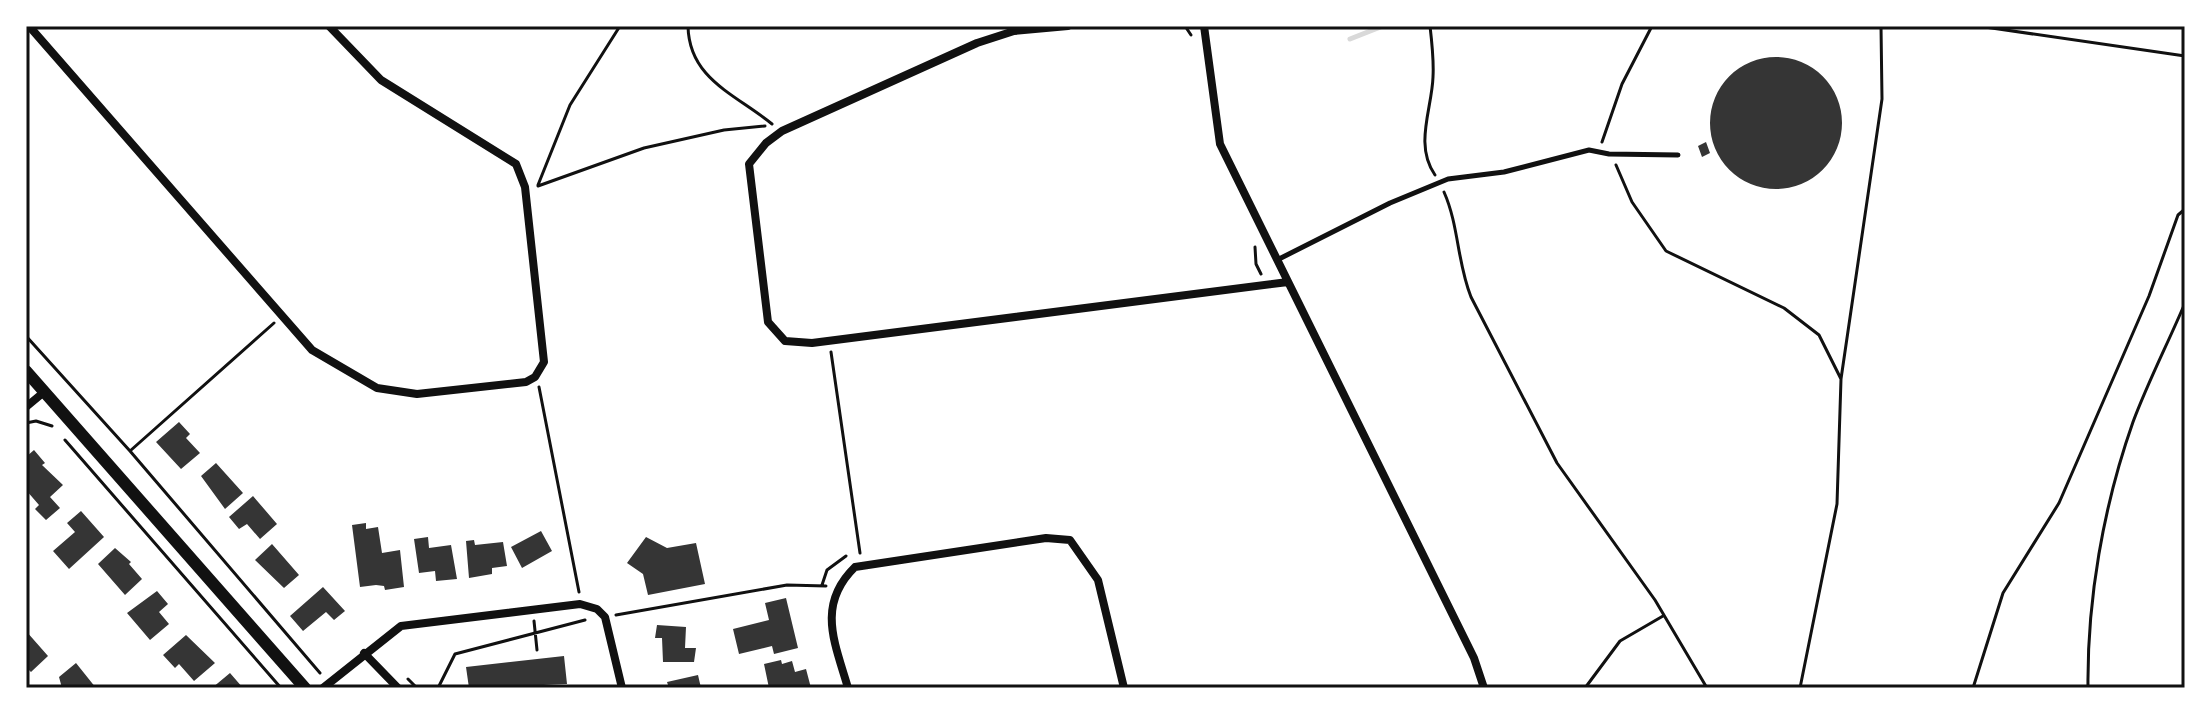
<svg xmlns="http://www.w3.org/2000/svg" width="2211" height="714" viewBox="0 0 2211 714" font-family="Quicksand,sans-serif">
  <rect width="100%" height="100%" fill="#fff"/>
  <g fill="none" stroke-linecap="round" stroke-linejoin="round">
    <!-- stream -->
    <path stroke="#d9d9d9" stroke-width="5" d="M1350,39l33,-13"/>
  </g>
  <!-- building -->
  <path fill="#353535" d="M1710 123a66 66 0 1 1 132 0a66 66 0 1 1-132 0Z
    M1706,142l4,11 -8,4 -4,-11z
    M179,422l11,12 -4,4 14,15 -19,16 -25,-27z
    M34,450l11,13 -3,2 21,20 -13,12 10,11 -14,12 -11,-11 4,-4 -13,-15v-33z
    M216,463l27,30 -18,16 -24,-33z
    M253,496l24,28 -17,15 -13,-15 -8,5 -10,-12z
    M81,511l23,26 -35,32 -16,-18 22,-19 -8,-9z
    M366,523v6l12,-2 4,26 18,-3 4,37 -19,3 -1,-4 -8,-1 -16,2 -8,-62z
    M541,531l11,20 -30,17 -11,-21z
    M428,537l1,11 22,-3 6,34 -21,2 -1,-10 -16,2 -5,-34z
    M646,537l21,11 29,-5 9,41 -57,11 -5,-21 -16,-11z
    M474,540l1,5 28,-3 4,24 -15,2v6l-23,4 -3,-37z
    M272,544l27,31 -15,13 -29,-28z
    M115,548l16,14 -2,2 13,15 -17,16 -27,-31z
    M323,587l22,24 -11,9 -8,-8 -23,19 -13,-15z
    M157,591l11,13 -9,8 10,12 -19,16 -23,-27z
    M786,598l12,50 -24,6 -2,-8 -33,8 -6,-25 36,-9 -4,-17z
    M657,625l29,2 -1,21h11l-2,14h-31l-1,-24h-7z
    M26,631l22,25 -17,16 -5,-5z
    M186,635l29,28 -21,18 -15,-17 -4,4 -12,-13z
    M564,656l3,28 -98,4 -3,-21z
    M781,660l1,4 10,-3 3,11 11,-3 5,19h-42l-5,-24z
    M76,663l20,25h-34l-3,-11z
    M230,673l13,15h-31z
    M698,675l3,13h-32l-2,-6z"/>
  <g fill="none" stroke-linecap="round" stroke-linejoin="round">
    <!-- path -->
    <path stroke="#111" stroke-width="3" d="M688,26c1,53 47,68 84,98
      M1185,26l6,9
      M1430,26c2,17 4,34 3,51 -1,32 -19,68 2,98
      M1978,26l207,30
      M1602,142l20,-58 30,-58
      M1616,165l16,37 34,49 118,57 35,27 22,44
      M538,185l32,-80 50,-79
      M538,186l106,-38 80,-18 41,-4
      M1444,192c15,34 13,70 27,105l86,166 98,137 52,88
      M1255,247l1,17 5,10
      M26,336l104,115 190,222
      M831,352l29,201
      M539,387l40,205
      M26,423l10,-2 16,5
      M65,440l216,248
      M130,451l144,-128
      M822,585l5,-15 19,-14
      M616,615l171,-30 39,1
      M534,621l3,29
      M408,679l9,9
      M438,688l17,-34 130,-34
      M1585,688l35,-47 43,-25
      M1800,688l37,-184 4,-125 41,-280 -1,-73
      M1973,688l30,-95 56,-90 90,-207 29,-81 7,-6
      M2088,688c-1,-87 15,-181 45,-266 15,-40 35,-79 52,-119"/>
    <!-- service -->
    <path stroke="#111" stroke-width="5" d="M1277,260l113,-57 58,-24 56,-7 85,-22 20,4 69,1"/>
    <!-- minor -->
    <path stroke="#111" stroke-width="8" d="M29,26l283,324 65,38 40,6 109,-12 9,-5 9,-15 -19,-175 -9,-23 -135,-84 -52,-54
      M1068,26l-54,5 -37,12 -195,88 -16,12 -17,21 19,158 17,19 27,2 476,-61
      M1204,26l16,118 254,514 10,30
      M26,407l18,-15
      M364,653l34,35
      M323,688l78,-62 179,-22 17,5 8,8 17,71
      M848,688c-13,-45 -32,-83 7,-121l191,-29 24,2 28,40 26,108"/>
    <!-- tertiary -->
    <path stroke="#111" stroke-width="12" d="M26,371l279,317"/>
  </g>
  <!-- border -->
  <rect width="2211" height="714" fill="none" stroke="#ffffff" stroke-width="56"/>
  <rect x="28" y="28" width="2155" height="658" fill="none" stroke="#111" stroke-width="3"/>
</svg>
